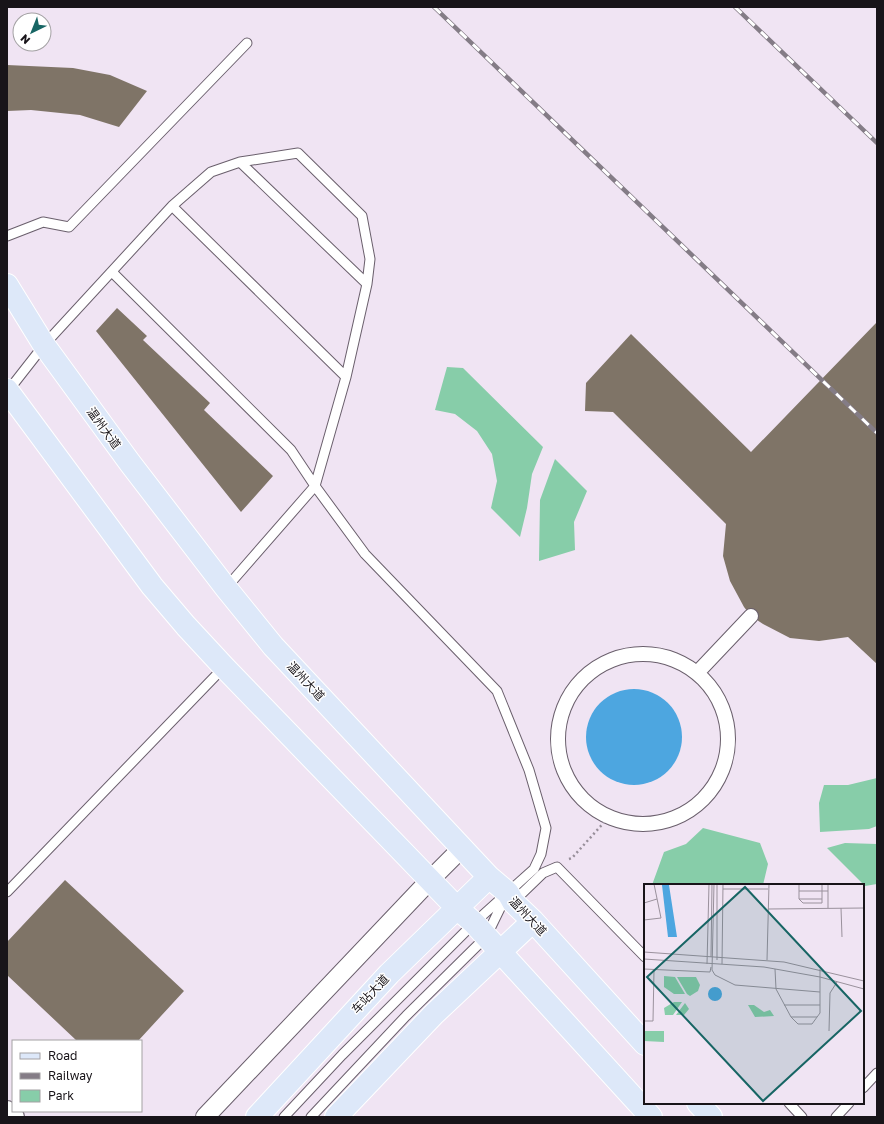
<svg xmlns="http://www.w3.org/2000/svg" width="884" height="1124" viewBox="0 0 884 1124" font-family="'Golos Text','Noto Sans SC',sans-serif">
  <rect width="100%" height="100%" fill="#f0e4f3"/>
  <!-- green -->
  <path fill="#87cda9" d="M447,367l16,1 80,79 -11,27 -5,34 -7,29 -29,-29 6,-27 -5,-27 -15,-23 -22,-17 -20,-4z
    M555,459l32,32 -13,31 1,28 -36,11 1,-61z
    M877,778v48l-8,3 -49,3 -1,-29 5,-18h24z
    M703,828l57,15 8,21 -5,21h-111l12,-33 22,-8z
    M845,843l32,1v40l-12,2 -38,-38z"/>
  <!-- water -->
  <path fill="#4da6e0" d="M586 737a48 48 0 1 1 96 0a48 48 0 1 1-96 0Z"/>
  <!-- building -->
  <path fill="#7f7467" d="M7,65l66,3 37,7 37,16 -28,36 -39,-12 -49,-5 -24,1z
    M117,308l30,28 -4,4 67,63 -6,7 69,66 -32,36 -145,-181z
    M877,322v342l-29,-27 -29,4 -29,-3 -27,-14 -12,-8 -7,-9 -14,-26 -7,-25 3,-32 -113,-112 -28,-1 1,-28 45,-49 120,118z
    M65,880l119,111 -46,50h-61l-70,-66v-33z"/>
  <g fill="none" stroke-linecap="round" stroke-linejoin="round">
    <!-- service casing -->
    <g stroke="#6a5f6c" stroke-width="11">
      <path id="service" d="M240,162l127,122
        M172,206l174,171
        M7,236l36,-14 26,5 178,-184
        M112,272l179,178 24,36 50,68 132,137 32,79 17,58 -5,26 -7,15 -60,54 -132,132 -58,62
        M8,391l36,-46 128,-139 39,-34 29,-10 58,-9 64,63 8,43 -3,25 -21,93 -31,109 -89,102
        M7,892l217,-225
        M513,902l30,-29 14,-6 88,90
        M863,1088l14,-15
        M789,1103l13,14
        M311,1117l95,-101 80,-79 19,-39
        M836,1117l13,-14"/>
    </g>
    <!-- pedestrian casing -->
    <g stroke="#6a5f6c" stroke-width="16">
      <path id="pedestrian" d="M558 739a85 85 0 1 1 170 0a85 85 0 1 1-170 0Z
        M697,673l54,-57"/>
    </g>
    <!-- minor casing -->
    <g stroke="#6a5f6c" stroke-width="20">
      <path id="minor" d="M7,1110l8,7
        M205,1117l225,-237 32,-32"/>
    </g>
    <!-- primary casing -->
    <g stroke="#fff" stroke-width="24">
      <path id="primary" d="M7,285l37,60 86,118 96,125 47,58 216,231 19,16 5,9 20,19 112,123
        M7,390l145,196 34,40 38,41 233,241 17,15 177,194
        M698,1103l13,14
        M257,1117l132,-143 100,-97
        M336,1117l98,-103 99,-93"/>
    </g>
    <!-- path -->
    <path stroke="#978e99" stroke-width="2.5" stroke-dasharray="2 3" stroke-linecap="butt" d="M569,859l3,-1 36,-40"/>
    <!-- service -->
    <use href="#service" stroke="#fff" stroke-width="9"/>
    <!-- pedestrian -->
    <use href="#pedestrian" stroke="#fff" stroke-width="14"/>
    <!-- minor -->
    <use href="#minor" stroke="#fff" stroke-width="18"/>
    <!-- primary -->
    <use href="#primary" stroke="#dde8f9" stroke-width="22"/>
    <!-- rail casing -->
    <g stroke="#847c86" stroke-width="4.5">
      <path id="rail" d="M434,7l443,426
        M735,7l142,136"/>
    </g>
    <!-- rail -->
    <use href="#rail" stroke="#fff" stroke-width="3" stroke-dasharray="9" stroke-linecap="butt"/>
  </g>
  <g text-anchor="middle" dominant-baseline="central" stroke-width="3" stroke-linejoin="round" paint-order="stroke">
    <!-- street labels -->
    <g font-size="12" fill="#181419" stroke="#fff">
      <text transform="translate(104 428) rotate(54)">温州大道</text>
      <text transform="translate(306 681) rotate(47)">温州大道</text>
      <text transform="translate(528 916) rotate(47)">温州大道</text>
      <text transform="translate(370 994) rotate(-47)">车站大道</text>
    </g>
  </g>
  <!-- overview -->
  <g transform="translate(644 884)">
    <rect width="220" height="220" fill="#f0e4f3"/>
    <path d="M20,92l11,1 10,17h-11l-10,-7zM33,93h19l4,8 -2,6 -8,5 -3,-2zM30,118h8l-9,13h-8l-1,-7zM41,119l4,6 -5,6h-8zM104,121h6l10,7 6,-2 4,6 -19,1zM0,147h20v11l-20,-1z" fill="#87cda9"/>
    <path d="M18,1h7l8,52h-9zM64 110a7 7 0 1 1 14 0a7 7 0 1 1-14 0Z" fill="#4da6e0"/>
    <path fill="none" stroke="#9a919c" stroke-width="1" d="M70,0l-2,86 3,5 20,10 85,7M155,0v15h23M184,0v24M79,5h45M155,7h29M155,15l4,4h19v-19M0,19l13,-4M197,24l1,29M124,25l96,-1M0,36l17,-2 -7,-34M0,68l140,10 80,19M67,73l1,-73M0,75l120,8 56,10 44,12M73,76v-76M123,76l2,-76M63,80l2,-80M78,80l1,-80M0,85l66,3 1,-5M131,85l1,20 15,28 7,7h14l8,-11v-44M140,121h36M147,133h26M0,137h9l1,-51M185,147l1,-38 7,-11"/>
    <path fill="#176564" fill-opacity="0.15" stroke="#176564" stroke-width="2" d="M101,3l116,124 -98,90 -116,-124z"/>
    <rect width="220" height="220" fill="none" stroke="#181419" stroke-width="2"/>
  </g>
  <!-- border -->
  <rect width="884" height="1124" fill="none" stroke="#181419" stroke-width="16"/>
  <!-- legend -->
  <rect x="12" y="1040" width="130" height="72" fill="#ffffff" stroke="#a3a1a3"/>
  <rect x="20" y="1053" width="20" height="6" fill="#dde8f9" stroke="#a3a1a3"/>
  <text x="48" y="1060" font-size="12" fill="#181419">Road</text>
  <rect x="20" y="1073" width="20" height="6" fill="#847c86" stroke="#a3a1a3"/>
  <text x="48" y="1080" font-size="12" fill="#181419">Railway</text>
  <rect x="20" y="1090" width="20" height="12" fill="#87cda9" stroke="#a3a1a3"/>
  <text x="48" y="1100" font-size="12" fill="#181419">Park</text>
  <!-- north arrow -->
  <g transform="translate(32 32) rotate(223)"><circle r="19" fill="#ffffff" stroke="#a3a1a3"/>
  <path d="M0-3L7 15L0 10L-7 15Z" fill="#176564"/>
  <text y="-6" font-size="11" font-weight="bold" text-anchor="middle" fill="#181419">N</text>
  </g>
</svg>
